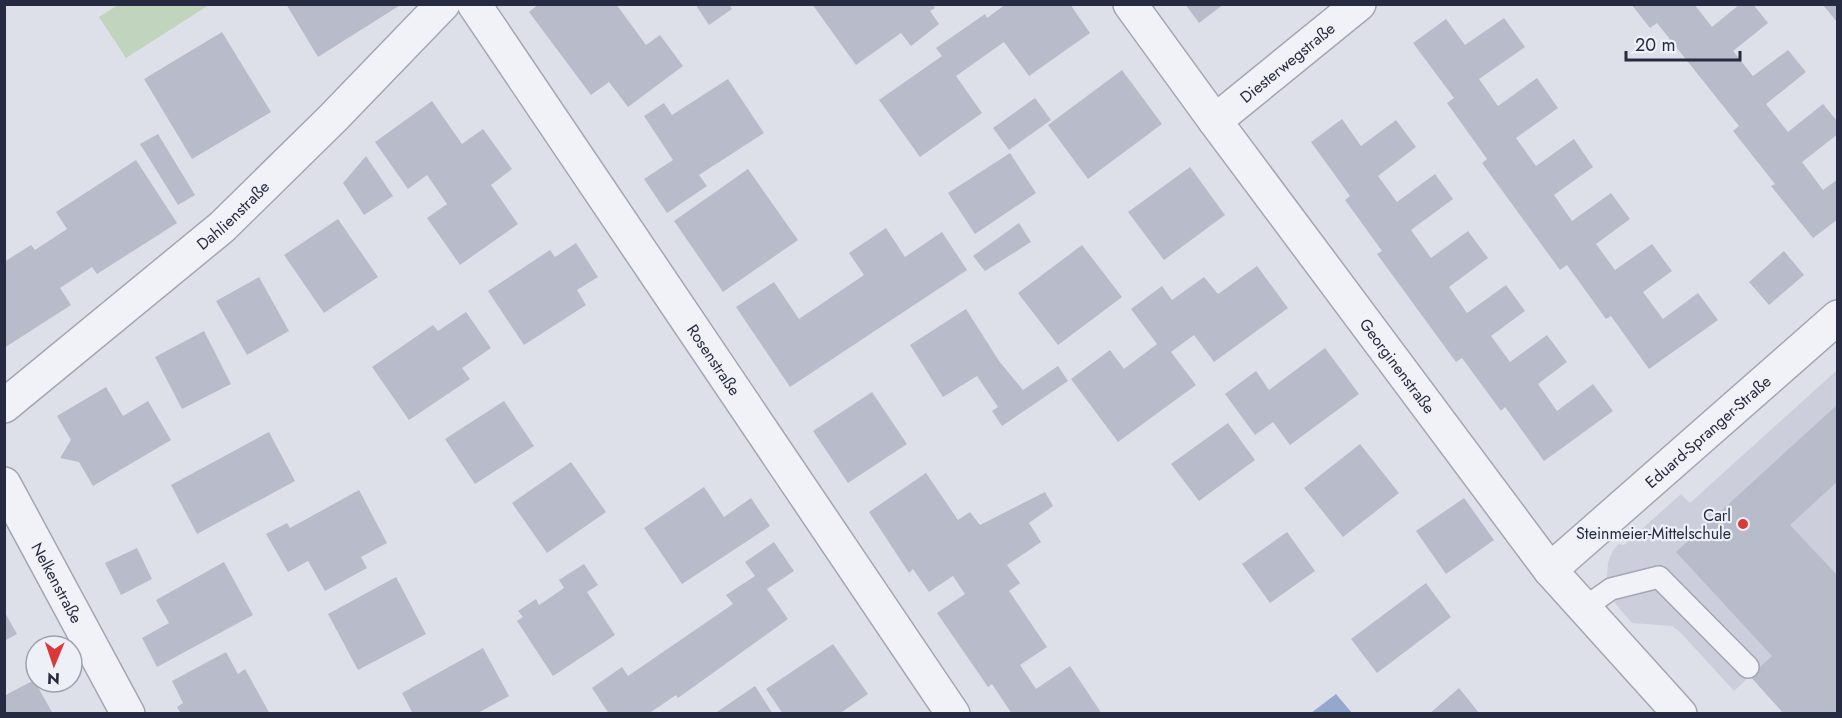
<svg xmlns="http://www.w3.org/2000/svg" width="1842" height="718" viewBox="0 0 1842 718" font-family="Jost,sans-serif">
  <rect width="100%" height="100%" fill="#dee0e9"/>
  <!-- built -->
  <path fill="#cccfdb" d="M1837,370v343h-53l-34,-37 -16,15 -54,-59 -8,-6 -40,-3 -18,-21 -7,-25 1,-14 4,-11 6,-8 6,1 57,-51 9,9z"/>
  <!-- green -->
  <path fill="#c0d4be" d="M118,5v-1l91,1 -83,53 -27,-41z"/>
  <!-- water -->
  <path fill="#95a7cc" d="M1336,694l16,19h-41z"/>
  <!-- building -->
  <path fill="#b8bbc9" d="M286,4h116l-84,53z
    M539,4h77l30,41 14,-10 23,31 -55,41 -19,-25 -18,13 -62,-83z
    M695,4h34l3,5 -23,16z
    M812,4h120l3,4 -5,3 9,13 -28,22 -10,-13 -45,32z
    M1006,4h64l20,29 -61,43 -25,-34 -48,34 26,37 -62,44 -41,-57 63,-44 -6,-8 49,-34 2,4z
    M1185,4h39l-25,19z
    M1631,4h63l18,23 28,-23h13l15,19 -35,28 20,25 35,-26 18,22 -40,32 22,28 35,-28 15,18v12l-36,28 21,28 15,-11v40l-25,19 -42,-52 4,-2 -42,-53 6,-5 -82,-103 -7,5z
    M1822,4h16v19z
    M1504,18l21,29 -46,32 19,27 39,-28 21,30 -42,30 20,28 38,-27 19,28 -39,28 18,26 39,-28 19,26 -34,25 19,26 37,-26 20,27 -29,21 20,27 35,-26 20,27 -69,49 -38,-53 -5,3 -39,-54 -7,5 -78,-107 5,-4 -40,-56 7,-5 -41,-55 33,-24 19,26z
    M222,32l49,80 -79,47 -48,-80z
    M1122,70l40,54 -74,55 -40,-54z
    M728,79l36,54 -65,42 8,11 -40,27 -23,-34 29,-19 -29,-44 20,-13 8,12z
    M1035,98l16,22 -42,30 -16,-22z
    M432,101l30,43 21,-15 29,40 -21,16 27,39 -58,41 -33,-47 20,-14 -20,-29 -19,14 -33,-47z
    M1342,119l19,27 35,-26 20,27 -38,29 19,26 38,-28 18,25 -42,31 20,28 37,-27 20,27 -39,29 18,26 39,-28 19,26 -34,25 19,26 37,-27 20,27 -29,22 19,27 36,-27 20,27 -69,50 -39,-54 -4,4 -39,-53 -6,4 -79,-108 5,-3 -37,-51 5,-4 -39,-54z
    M158,134l37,61 -17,10 -38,-61z
    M1010,153l26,40 -61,41 -27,-41z
    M366,156l27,40 -29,19 -21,-32z
    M136,160l41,63 -80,51 -5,-7 -32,21 11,17 -67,43v-86l27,-17 4,5 32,-21 -11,-17z
    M1190,167l35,48 -61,45 -36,-48z
    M748,169l50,71 -75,52 -49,-71z
    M338,219l40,58 -54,36 -40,-58z
    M1019,223l12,19 -46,29 -12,-15z
    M886,228l19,29 37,-25 25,38 -177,117 -54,-80 38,-25 25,37 65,-44 -15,-22z
    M576,243l22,34 -21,13 9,15 -62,40 -36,-54 62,-41 5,7z
    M1082,245l40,52 -64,48 -40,-52z
    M1784,251l20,24 -35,30 -20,-23z
    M1257,266l31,42 -74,54 -20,-27 -23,17 25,33 -78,57 -47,-63 39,-29 14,19 33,-25 -26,-35 31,-23 10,14 32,-23 14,17z
    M259,277l30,54 -42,24 -31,-54z
    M966,309l33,52 24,29 35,-24 10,15 -66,45 -10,-15 6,-4 -21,-31 -34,21 -33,-52z
    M466,312l25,36 -29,20 8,11 -61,41 -37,-53 61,-42 5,6z
    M204,331l27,53 -49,25 -27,-52z
    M1325,348l34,46 -69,51 -17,-23 -18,13 -30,-41 31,-23 13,19z
    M106,387l17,29 25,-15 23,39 -78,46 -14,-24 -19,-4 11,-18 -14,-24z
    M872,392l35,52 -59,39 -35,-52z
    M504,401l30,45 -59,38 -30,-45z
    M1838,404v77l-48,44 48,51v138h-54l-34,-38 22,-20 -96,-104z
    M1228,423l27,37 -56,41 -28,-37z
    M269,432l26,49 -98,53 -26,-49z
    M1360,444l39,49 -56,44 -39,-49z
    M571,462l35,50 -59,41 -35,-50z
    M926,473l32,47 12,-8 10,13 65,-33 8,14 -24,17 12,19 -34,23 13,18 -11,8 38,56 -27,18 16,24 34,-23 32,48h-90l-20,-30 -4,3 -51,-74 28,-19 -12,-18 -24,16 -16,-23 -4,4 -40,-61z
    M704,487l20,30 27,-19 19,28 -88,58 -38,-56z
    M359,490l28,53 -26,14 6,11 -42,23 -17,-30 -20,11 -22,-38 21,-11 3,5z
    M1464,498l30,42 -48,34 -30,-43z
    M1287,532l28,39 -45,32 -28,-39z
    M774,542l20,29 -27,18 21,30 -110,79 -2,-3 -28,19h-39l-17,-26 30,-21 6,9 105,-72 -7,-9 29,-19 -10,-14z
    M137,548l15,31 -31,16 -16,-32z
    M224,562l29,53 -96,52 -15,-29 27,-15 -13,-23z
    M584,564l14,21 -11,7 28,43 -62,41 -36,-55 6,-4 -5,-6 18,-12 3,6 25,-17 -5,-8z
    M396,577l30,57 -68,36 -30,-56z
    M1426,583l25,34 -74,56 -26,-34z
    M4,611l13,23 -13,7z
    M833,644l35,50 -29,20h-56l-17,-25z
    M483,648l26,48 -33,18h-63l-11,-21z
    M226,652l12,22 7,-5 25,45h-89l-4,-7 6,-4 -11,-22z
    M34,680l19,34h-49v-18z
    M755,686l18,28h-59z
    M1459,688l21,26h-51z"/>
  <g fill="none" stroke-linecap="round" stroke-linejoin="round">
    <!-- service casing -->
    <g stroke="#a3a6b3" stroke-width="24">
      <path id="service" d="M1584,608l27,-19 48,-12 89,90"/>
    </g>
    <!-- minor casing -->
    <g stroke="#a3a6b3" stroke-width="36">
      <g id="minor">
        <path id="s1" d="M474,4l479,710"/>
        <path id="s2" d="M1130,4l85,117 335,449 130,144"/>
        <path id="s3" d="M1215,121l144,-117"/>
        <path id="s4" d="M4,406l218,-179 111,-109 110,-114"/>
        <path id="s5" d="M4,484l124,230"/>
        <path id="s6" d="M1550,570l288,-253"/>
      </g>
    </g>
    <!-- service -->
    <use href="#service" stroke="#f1f2f7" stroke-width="21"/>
    <!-- minor -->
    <use href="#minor" stroke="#f1f2f7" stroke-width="33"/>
  </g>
  <!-- markers -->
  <circle fill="#da3937" stroke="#edf0f6" stroke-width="2" cx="1743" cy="524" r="6"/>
  <g text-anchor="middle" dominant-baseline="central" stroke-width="4.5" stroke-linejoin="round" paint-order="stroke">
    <!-- street labels -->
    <g font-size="16" fill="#262b41" stroke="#edf0f6">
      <text stroke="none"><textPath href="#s3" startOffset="93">Diesterwegstraße</textPath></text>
      <text stroke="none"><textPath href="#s4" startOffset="298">Dahlienstraße</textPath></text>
      <text stroke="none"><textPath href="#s1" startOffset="429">Rosenstraße</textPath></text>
      <text stroke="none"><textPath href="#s2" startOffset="450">Georginenstraße</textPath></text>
      <text stroke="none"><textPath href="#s6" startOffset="210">Eduard-Spranger-Straße</textPath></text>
      <text stroke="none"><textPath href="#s5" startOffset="112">Nelkenstraße</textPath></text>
    </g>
    <!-- poi labels -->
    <g font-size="16" fill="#262b41" stroke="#edf0f6" text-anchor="end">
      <text x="1731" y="515">Carl<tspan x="1731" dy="18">Steinmeier-Mittelschule</tspan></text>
    </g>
  </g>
  <!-- border -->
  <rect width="1842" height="718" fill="none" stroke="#262b41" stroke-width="12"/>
  <!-- north arrow -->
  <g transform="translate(54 664) rotate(182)"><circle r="28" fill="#edf0f6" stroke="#9da1ae" stroke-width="1.5"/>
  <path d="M0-4.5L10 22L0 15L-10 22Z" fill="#da3937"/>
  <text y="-9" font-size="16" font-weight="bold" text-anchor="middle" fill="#262b41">N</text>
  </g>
  <!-- scale -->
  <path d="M1626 51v9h114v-9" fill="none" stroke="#262b41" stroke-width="3"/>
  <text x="1635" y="51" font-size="18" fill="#262b41" stroke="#edf0f6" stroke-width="4.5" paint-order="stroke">20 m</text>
</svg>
